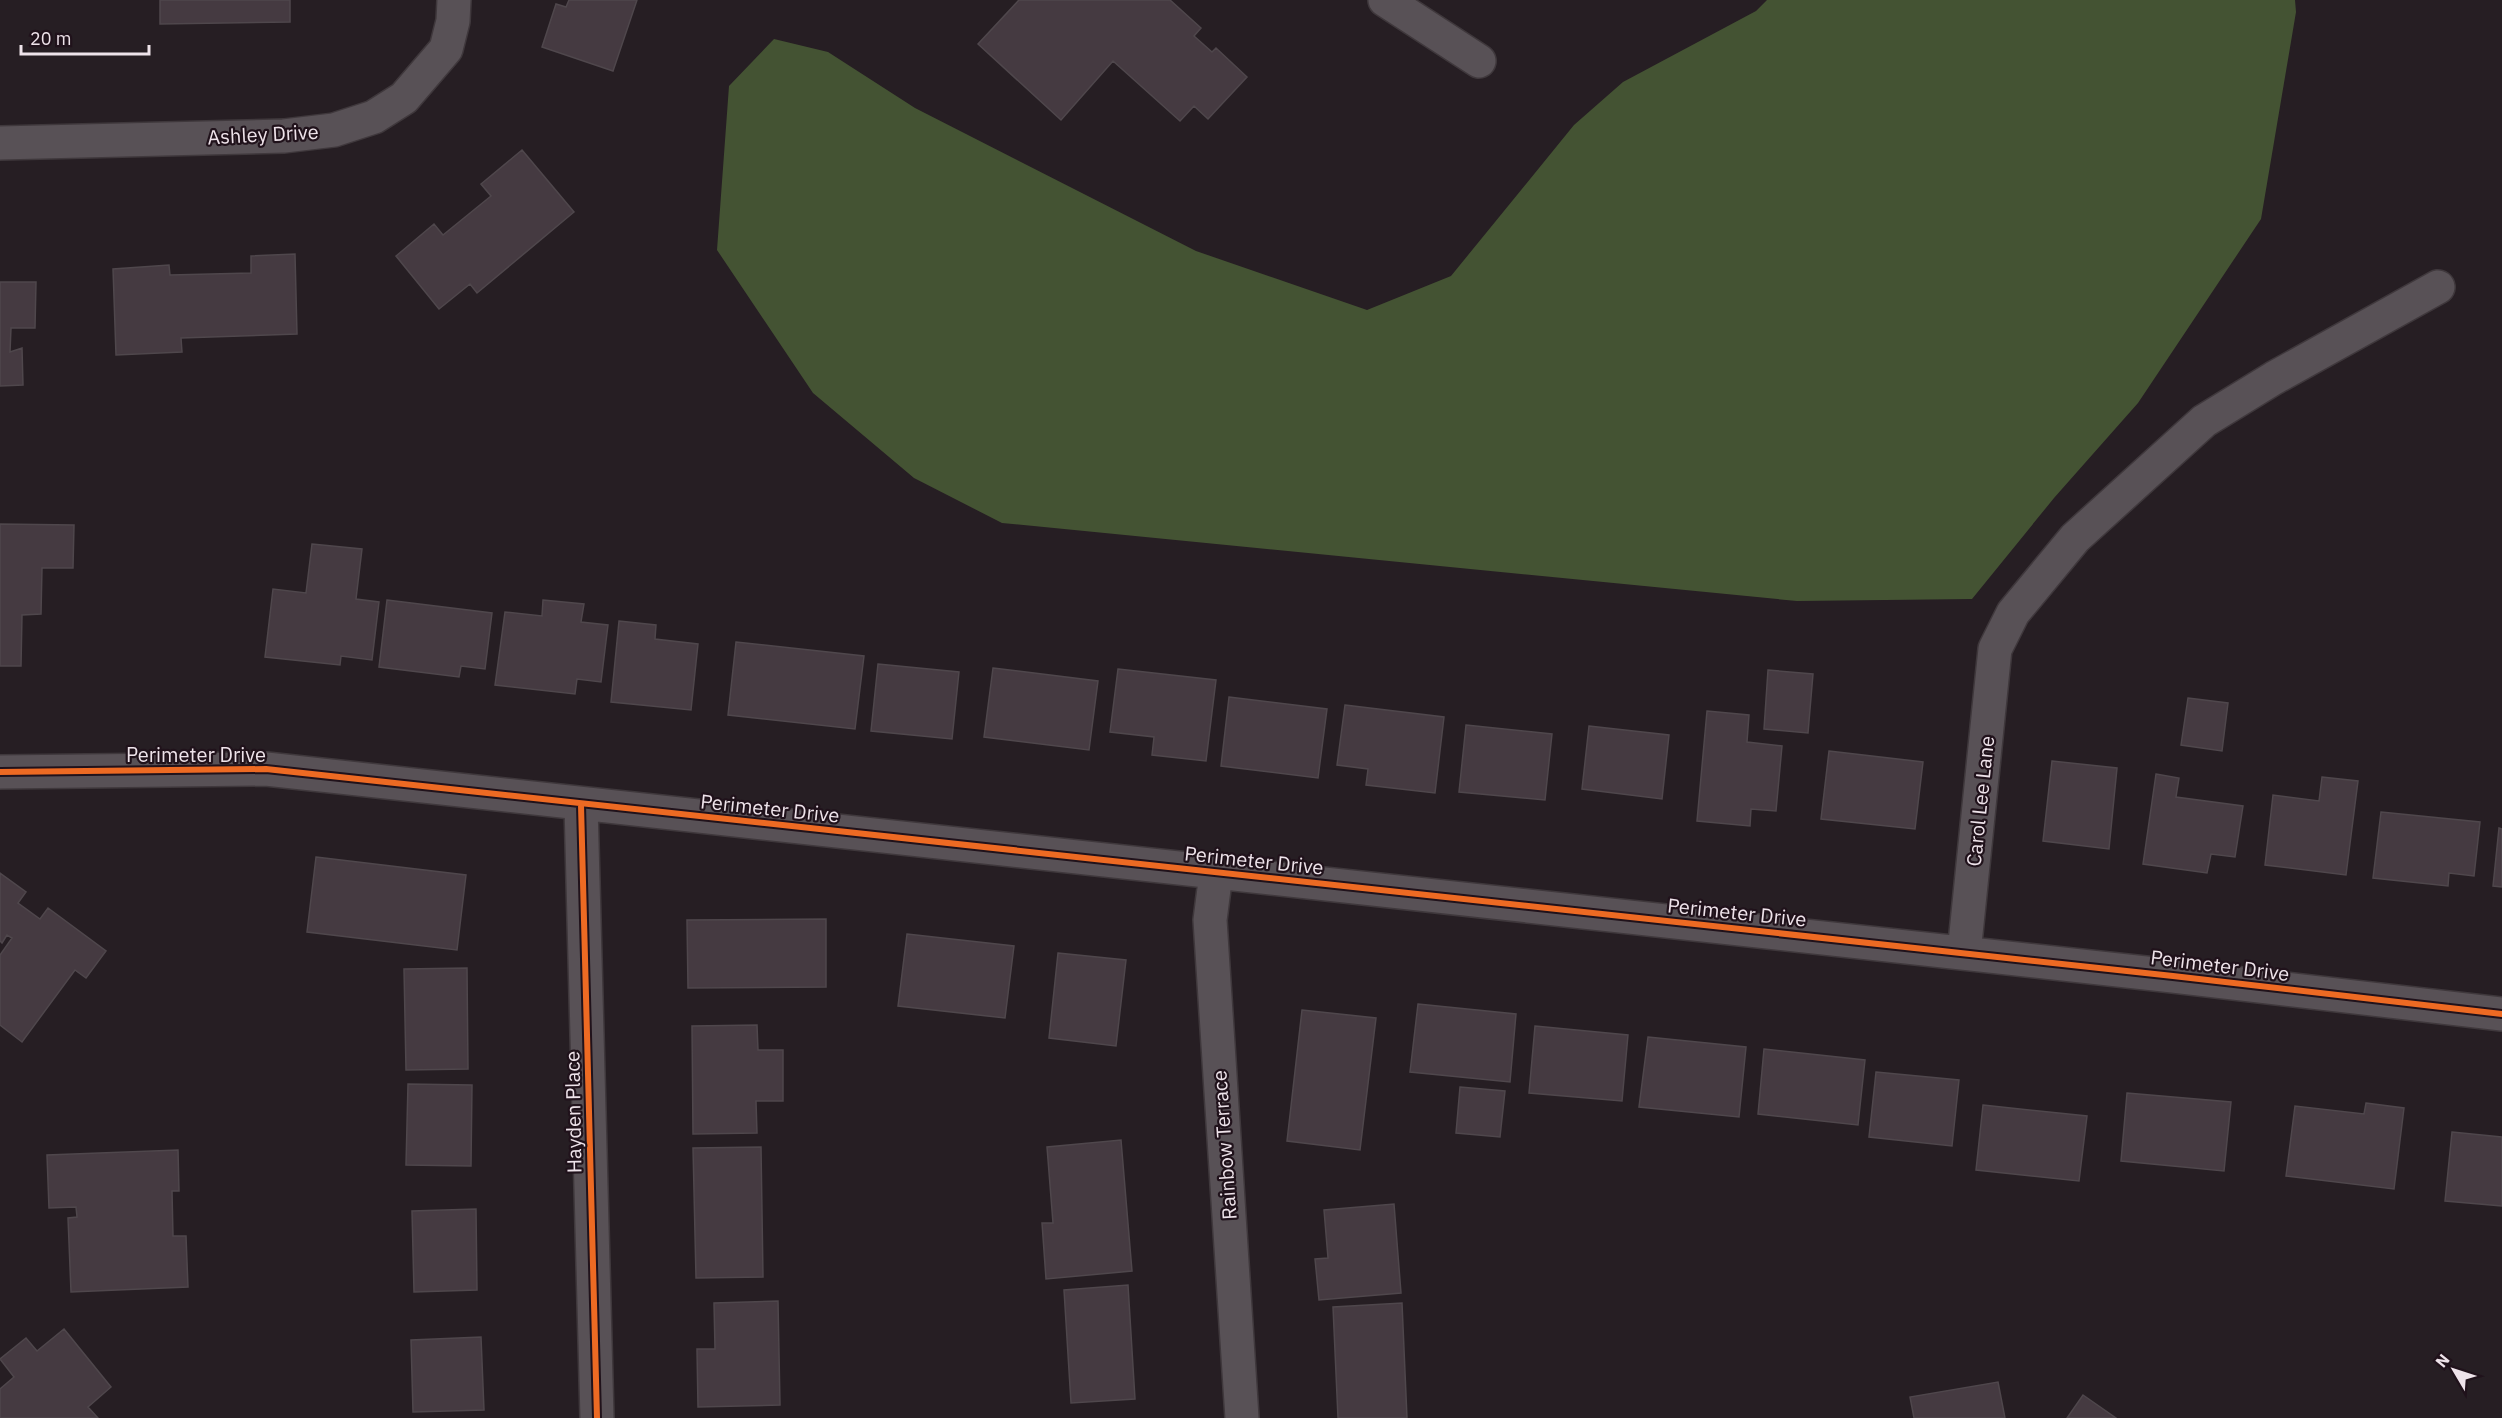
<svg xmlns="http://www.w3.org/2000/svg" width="2502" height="1418" viewBox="0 0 2502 1418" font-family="'IBM Plex Sans',sans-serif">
  <rect width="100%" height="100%" fill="#261e23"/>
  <!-- forest -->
  <path fill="#445333" d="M1767,0h528l1,12 -35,207 -123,184 -84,95 -82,101 -175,2 -795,-78 -88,-45 -101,-85 -96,-143 12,-164 45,-47 54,13 87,56 281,143 171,59 84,-34 123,-151 49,-43 133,-71z"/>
  <!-- building -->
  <path fill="#453a41" stroke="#4f474c" stroke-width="1.5" d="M160,0h130v22l-130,2z
    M569,0h68l-24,71 -71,-24 14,-43 10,3z
    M1019,0h151l31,28 -7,8 18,16 4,-4 31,29 -39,42 -14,-13 -14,15 -67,-60 -52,59 -83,-76z
    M522,150l52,62 -97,81 -7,-9 -31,25 -43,-53 38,-32 9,11 48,-39 -10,-12z
    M295,254l2,80 -116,4 1,14 -66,3 -3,-86 56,-4 1,10 81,-2v-17z
    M0,282h36l-1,46h-24l-1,24 12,-4 1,37 -23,1z
    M0,524l74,1 -1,43h-31l-1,46 -19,1 -1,51h-21z
    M312,544l50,5 -6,50 23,3 -7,58 -31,-4 -1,9 -75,-8 8,-68 33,4z
    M387,600l105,13 -7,56 -24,-3 -2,11 -80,-10z
    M543,600l41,4 -3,18 27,3 -7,57 -24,-3 -2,15 -80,-9 10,-73 37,4z
    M619,621l37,4 -1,14 43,5 -7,66 -80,-8z
    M736,642l128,14 -9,73 -127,-14z
    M878,664l81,8 -7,67 -81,-8z
    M993,668l105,13 -9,69 -105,-13z
    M1118,669l98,11 -10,81 -54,-6 2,-18 -44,-5z
    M1768,670l45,4 -5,59 -44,-4z
    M1229,697l98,12 -9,69 -97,-12z
    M2188,698l40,5 -6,48 -41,-6z
    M1345,705l99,12 -9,76 -69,-8 2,-16 -31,-4z
    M1707,711l42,4 -2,27 35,4 -6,65 -25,-2 -1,17 -53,-5z
    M1466,725l86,9 -7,66 -86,-8z
    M1589,726l80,9 -7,64 -80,-10z
    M1829,751l94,11 -8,67 -94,-10z
    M2052,761l65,7 -8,81 -66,-8z
    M2156,774l23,4 -3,19 67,9 -8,51 -24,-3 -4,19 -64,-9z
    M2322,777l36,4 -12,94 -81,-10 8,-70 46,6z
    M2381,812l99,10 -6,54 -25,-3 -1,13 -75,-8z
    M2499,828l3,1v58l-9,-1z
    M316,857l150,18 -9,75 -150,-18z
    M0,873l26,19 -8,11 22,16 8,-11 58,43 -20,27 -11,-8 -53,72 -22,-17v-70l12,-17 -5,-3 -5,8 -2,-2z
    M826,919v68l-138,1 -1,-68z
    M907,934l107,12 -9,72 -107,-12z
    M1058,953l68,7 -10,86 -67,-8z
    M467,968l1,101 -62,1 -2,-101z
    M1418,1004l98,10 -6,68 -100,-10z
    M1302,1010l74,8 -16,132 -73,-9z
    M757,1025l1,25h25v51h-27l1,32 -64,1 -1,-108z
    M1535,1026l93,9 -6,66 -93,-8z
    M1648,1037l98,10 -7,70 -100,-10z
    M1764,1049l101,11 -7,65 -100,-11z
    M1876,1072l83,8 -7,66 -83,-9z
    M408,1084l64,1 -1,81 -65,-1z
    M1460,1087l45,4 -5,46 -44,-4z
    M2127,1093l104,9 -7,69 -103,-10z
    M2366,1103l38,5 -10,81 -108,-13 9,-70 69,8z
    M1983,1105l104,11 -8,65 -103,-11z
    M2452,1132l50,5v69l-57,-5z
    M1121,1140l11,131 -86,8 -4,-56h11l-6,-76z
    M761,1147l2,130 -67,1 -3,-130z
    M178,1150l1,41h-7l1,45h13l2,51 -117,5 -3,-74 9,-1 -1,-10 -27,1 -2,-53z
    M1394,1204l7,89 -82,7 -4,-41 13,-1 -4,-48z
    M476,1209l1,81 -63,2 -2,-81z
    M1128,1285l7,114 -64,4 -7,-113z
    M778,1301l2,104 -82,2 -1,-58h18l-1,-46z
    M1402,1303l5,115h-69l-5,-111z
    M64,1329l47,58 -23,20 10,11h-98v-29l14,-12 -14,-18 26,-21 11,13z
    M481,1337l3,73 -71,2 -2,-72z
    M1998,1382l7,36h-91l-4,-21z
    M2083,1395l33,23h-49z"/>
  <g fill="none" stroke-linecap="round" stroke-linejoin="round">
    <!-- minor casing -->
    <g stroke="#3f383c" stroke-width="36">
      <path id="minor" d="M1385,0l94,61
        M0,143l284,-7 50,-6 40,-13 30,-19 42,-49 7,-28 1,-21
        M0,772l266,-3 1907,207 329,38
        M581,805l16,613
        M1216,873l-6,47 32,498
        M1964,953l31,-304 18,-36 62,-75 129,-117 70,-43 164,-91"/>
    </g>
    <!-- minor -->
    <use href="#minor" stroke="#585156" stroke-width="33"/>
    <!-- cycleway casing -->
    <g stroke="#20121b" stroke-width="10">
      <path id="cycleway" d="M0,772l266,-3 1907,207 329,38
        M581,805l16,613"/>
    </g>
    <!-- cycleway -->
    <use href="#cycleway" stroke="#ed6a23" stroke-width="6"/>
  </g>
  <g text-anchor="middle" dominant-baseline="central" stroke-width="4.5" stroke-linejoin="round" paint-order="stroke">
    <!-- street labels -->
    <g font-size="20" fill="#eee3ea" stroke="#20121b">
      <text transform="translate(263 134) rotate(-3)">Ashley Drive</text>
      <text x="196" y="754">Perimeter Drive</text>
      <text transform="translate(1980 801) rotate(-84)">Carol Lee Lane</text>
      <text transform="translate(770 808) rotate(6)">Perimeter Drive</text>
      <text transform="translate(1254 860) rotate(6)">Perimeter Drive</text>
      <text transform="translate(1737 912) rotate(6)">Perimeter Drive</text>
      <text transform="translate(2220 965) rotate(7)">Perimeter Drive</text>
      <text transform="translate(573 1112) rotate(-91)">Hayden Place</text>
      <text transform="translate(1224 1145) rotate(-94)">Rainbow Terrace</text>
    </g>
  </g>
  <!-- north arrow -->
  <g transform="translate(2454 1370) rotate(309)" stroke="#20121b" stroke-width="4.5" paint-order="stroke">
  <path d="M0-4.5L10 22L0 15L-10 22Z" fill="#eee3ea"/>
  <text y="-9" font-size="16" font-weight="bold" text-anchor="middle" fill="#eee3ea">N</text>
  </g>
  <!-- scale -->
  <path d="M21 45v9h128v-9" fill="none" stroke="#eee3ea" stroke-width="3"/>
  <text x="30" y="45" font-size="18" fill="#eee3ea" stroke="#20121b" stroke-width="4.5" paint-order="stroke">20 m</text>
</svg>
